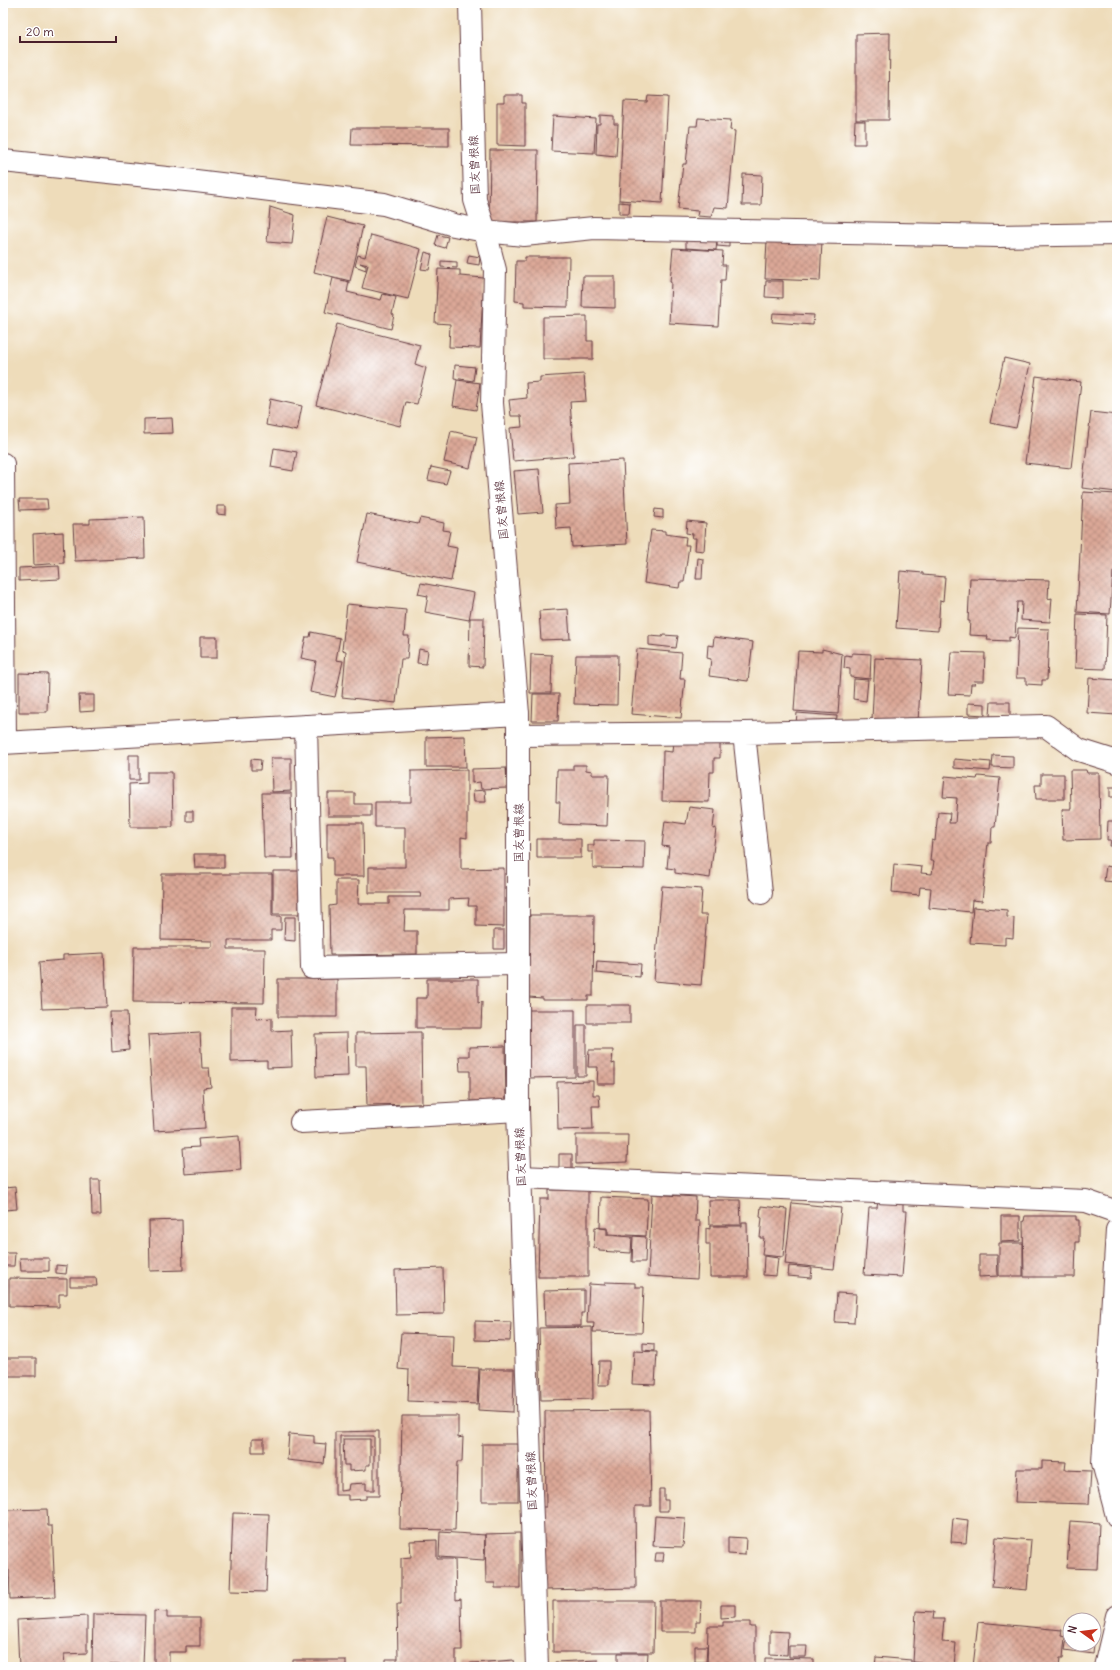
<svg xmlns="http://www.w3.org/2000/svg" width="1120" height="1670" viewBox="0 0 1120 1670" font-family="Delius,'Klee One',sans-serif">
  <defs>
    <pattern id="building-cross-hatch" width="8" height="8" patternUnits="userSpaceOnUse"><rect width="8" height="8" fill="#dba897"/><path d="M0 0l8 8M0 8l8-8" fill="none" stroke="#b4887b"/></pattern>
  </defs>
  <rect width="100%" height="100%" fill="#fff"/>
  <filter id="ink" filterUnits="userSpaceOnUse"><feTurbulence type="fractalNoise" baseFrequency=".025" numOctaves="2"/><feDisplacementMap in="SourceGraphic" scale="8" xChannelSelector="R" yChannelSelector="G"/><feConvolveMatrix kernelMatrix="1 2 1 2 8 2 1 2 1" color-interpolation-filters="sRGB"/></filter>
  <filter id="wash" filterUnits="userSpaceOnUse"><feTurbulence type="fractalNoise" baseFrequency=".012" numOctaves="4" result="noise"/><feDisplacementMap in="SourceGraphic" scale="16" xChannelSelector="R" yChannelSelector="G"/><feGaussianBlur stdDeviation="0.9" result="paint"/><feColorMatrix in="noise" values="0 0 0 0 0 0 0 0 0 0 0 0 0 0 0 0 0 1.4 0 .05"/><feComposite in="paint" operator="in"/></filter>
  <g filter="url(#wash)">
    <rect width="100%" height="100%" fill="#eedcba"/>
    <g id="blocks">
      <!-- building -->
      <path fill="url(#building-cross-hatch)" fill-rule="evenodd" d="M890,33l-1,87h-33v-86z
        M504,95h18v8h3v43l-28,-1v-43h7z
        M648,96l20,1 -6,106 -43,-3 5,-99 23,1z
        M600,115l14,1v8h4l-2,32 -20,-2 1,-30h3z
        M553,116l43,3 -2,34 -43,-2z
        M698,118l33,2 -1,10 5,1 -7,77 -14,-1 -3,10 -14,-1 1,-5 -20,-2 5,-45h3l4,-38h7z
        M855,121h10v23h-11z
        M352,128h97v18l-98,-1z
        M490,150h48l-1,72h-48z
        M743,174l19,1 -1,30h-19z
        M619,202l11,1 -1,11h-10z
        M270,207l25,8 -3,29 -25,-2z
        M327,217l36,9 -13,55 -36,-9z
        M371,235l50,14 -13,50 -46,-11 6,-23 -8,-2 6,3v4l-11,-4 3,-11 7,2z
        M438,235l10,2 -3,11 -10,-3z
        M686,239l31,2 -1,9 -30,-2z
        M767,240l55,1 -2,40 -55,-2z
        M717,241l12,1v5l-12,-1z
        M673,248l50,3 -1,14h4l-1,15h-4l-3,46 -49,-3 2,-41h-1z
        M425,252l7,2 -3,16 -8,-1z
        M469,255l11,2 -1,8 -12,-2z
        M525,257h44l-1,50 -44,-1v-4l-9,-1 1,-40h9z
        M441,261l16,1v6l-16,-1z
        M438,269l22,1v6l24,2 -4,70 -31,-1 1,-23 -15,-1z
        M583,276h32v32l-33,-1z
        M333,278l16,4 -2,10 34,8 2,-6 13,3 -4,17 2,1 -3,14 -66,-17z
        M766,281h17v17l-18,-1z
        M773,313l41,2 -1,10 -41,-3z
        M587,316v25h6v18h-50v-42z
        M337,324l83,21 -5,19 11,4 -9,36 -11,-2 -6,24 -84,-21z
        M1004,358l26,6 -14,64 -26,-5z
        M455,365l20,2 -2,14 -19,-3z
        M584,374l2,27 -16,1 4,54 -61,5 -3,-33 12,-1 -1,-11h-10l-2,-16 18,-2 -1,-15 14,-1v-5z
        M1036,376l45,6 -10,86 -46,-5z
        M457,380l23,3 -4,27 -23,-4z
        M270,399l32,7 -5,25 -31,-6z
        M1091,412l26,3v77l-35,-4z
        M172,418l1,15 -29,1v-15z
        M451,431l26,6 -7,31 -26,-6z
        M274,448l23,4 -4,19 -22,-4z
        M623,460l4,84 -55,3 -1,-19 -15,1 -1,-24 15,-1 -2,-41z
        M431,467l19,4 -4,13 -18,-4z
        M539,469l4,43 -25,2 -4,-43z
        M1083,492l34,2v78h-4l-3,42 -33,-2z
        M19,499h28l1,10 -28,1z
        M217,506h9v9l-9,-1z
        M655,509l8,1v8l-9,-1z
        M367,514l51,10 2,-6 24,5 -1,7 7,1 -3,15 10,2 -6,33 -94,-19z
        M144,517l1,41 -70,3 -2,-37h17v-5z
        M687,521l19,2 -2,28 -9,-1 1,-12h-4l1,-4 -7,-1z
        M651,530l14,1v3l21,3 -1,8h4l-5,37h-4l-1,6 -35,-5z
        M63,532l1,31 -30,2 -1,-31z
        M698,558l5,1 -1,20h-6z
        M59,566l1,13 -41,2v-13z
        M900,571l23,2v2l22,2 -2,24 -3,-1 -2,31 -42,-3z
        M970,578l79,2 -1,19 4,-1 -2,24 -29,-2 1,-18h-5l-2,36 -6,-1v4l-22,-1 1,-4 -19,-1 1,-14h-2z
        M421,583l53,10 -5,27 -44,-8 3,-16 -10,-2z
        M347,604l59,6 -2,26h5l-2,23h-6l-5,44 -54,-6 4,-46 -4,-1z
        M568,609l2,30 -29,1 -2,-29z
        M1077,614l30,1 -2,54 -30,-1z
        M470,618h14l-1,49 -14,-1z
        M1018,628l31,1 -2,51h-5v5l-16,-1v-6h-10z
        M311,632l29,6 -4,22 7,1 -8,36 -25,-5 6,-31 -15,-3 5,-21h4z
        M663,635l15,1 -2,12 -27,-3v-9l13,1z
        M200,637h17v21h-17z
        M714,637l39,5 -5,39 -39,-5 2,-17 -4,-1 1,-13 5,1z
        M419,649l9,2 -2,13 -9,-1z
        M637,649l45,4 -2,26h5l-4,39 -50,-4z
        M822,649l20,5 -4,60 -44,-3 4,-60 24,1z
        M951,652l34,1 -1,28h-10l1,3h-4l-1,11 -22,-1z
        M852,653l19,1 -1,25 -20,-2v-8l-6,-1 1,-13 7,1z
        M531,654l21,1 -1,38h-21z
        M576,655h42l-1,50 -43,-1z
        M875,658l47,2 -4,61 -46,-2z
        M19,673l29,1 -1,38h-28z
        M1089,678l28,2v35l-30,-2z
        M854,679l14,1 -2,21 -13,-2z
        M533,694h26l-1,27h-26z
        M79,695h15v16l-14,1z
        M991,702h19v14h-20z
        M968,703l17,1v11l-17,-1z
        M797,713l40,3 -1,10 -40,-3z
        M465,736l1,31h-40v-30z
        M673,742h47v16h-6v14h-4l-1,30 -47,-1 1,-50 9,1z
        M129,755h10v25h-10z
        M993,755l20,1v12l-21,-1z
        M271,758h20v33l-19,1z
        M251,759l10,1 -1,10h-9z
        M954,759l37,3 -1,9 -36,-3z
        M573,765h13v5l6,1v4h17l-2,51 -48,-2 1,-22h-4l1,-32h16z
        M506,768l1,20 -26,1 -1,-7 -8,1v-14z
        M467,770v68l-6,-1v32l43,-1v59l-28,-1v-20h-8l1,-8 -20,1v11h-44l-1,21h13v23l-87,1 -1,-49 7,-1v-25h23l-1,24h31v-7h32l-1,-4h-51v-26h36v-40h-30v-25h36v-31z
        M1070,770h16l1,3h12l1,66 -37,1 -1,-31h9z
        M147,772h25l1,55h-43l-1,-43 18,-1z
        M1041,774h23v25h-28l-1,-14h6z
        M945,776l32,3 1,-3 22,2 -5,49h-3l-1,16h-3l-6,58 -10,-1 -1,12 -42,-4 2,-20 -11,-1 -1,8 -27,-3 2,-28 28,3 -1,6 11,1 2,-13h-4l2,-21 3,1 3,-29 12,1 -1,10h6l2,-25 -14,-1z
        M1110,787h7v10h-7z
        M485,790l1,12h-12l-1,-11z
        M262,793h29l2,65h-29z
        M328,793h27v11h16v12h-43z
        M689,807l26,3 -2,19 3,-1 -6,50 -35,-5v-4l-8,-1 2,-21 -7,-1 3,-25 21,3z
        M186,811h7v10h-7z
        M1108,821h9v25h-7l1,-6h-4z
        M327,823h36l1,53h-31v-19h-6z
        M537,839h44v19h-44z
        M594,840l51,1 -1,28 -51,-1v-16h-5v-7h6z
        M194,854h30v14h-29z
        M1106,866l11,2 -2,14 -11,-1z
        M273,871h26v43h-26z
        M162,874h110v42h9v14h-10v10h-43v9h37l-1,54 -131,-1 1,-55h78v-6l-51,-1z
        M662,886l40,3 -2,26h7l-6,70 -47,-4z
        M973,907l34,3v7l7,1 -1,20 -8,-1v8l-35,-2z
        M530,915h64l-1,81h-5v4h-45v-2l-14,-1z
        M285,917h10v24l-11,-1z
        M494,930h10v19h-10z
        M104,953l3,54 -65,2 -3,-47 24,-2v-5z
        M597,961l44,3 -1,13 -44,-4z
        M278,979h59v38h-59z
        M427,979h51v24l4,-1 -1,26h-65v-30h11z
        M587,1005h43v18h-43z
        M231,1007h26l-1,12 16,-1v13l19,-1 1,37 -25,1v-7l-36,1z
        M528,1010h47v67l-46,1z
        M110,1012h17l2,38 -17,2z
        M577,1025h9v51h-9z
        M200,1032l2,36h7l2,19 -8,1 2,40 -51,3 -6,-96z
        M421,1032l1,72 -55,1 -1,-39h-10v-33z
        M347,1033l1,43 -32,1 -1,-43z
        M505,1046l1,54 -36,1v-30h-10l-1,-15h10v-9z
        M589,1050h24l-1,14 3,-1v21h-18l1,-17h-10z
        M593,1081v14h6l1,11h-8l1,23 -35,1 -1,-48z
        M576,1135h52l-1,27 -51,2z
        M239,1136l2,34 -56,4 -2,-26 16,-1 -1,-8z
        M559,1154h13v18h-13z
        M91,1180h9l1,35h-9z
        M15,1187l2,22 -12,1 -1,-22z
        M549,1190h39v87h-50l2,-78h9z
        M652,1194l44,3 -1,24h5l-3,58 -49,-3z
        M601,1197l47,2 -2,37 -38,-2v-6h-8z
        M708,1200h32l1,25h-32z
        M878,1200l25,2v9h4l-5,66 -38,-2 5,-67h8z
        M792,1203l49,5 -7,61 -49,-5z
        M761,1206l26,3 -4,48 -21,-2 2,-17h-4l2,-20 -2,-1z
        M1001,1216h19v25l-19,1z
        M1025,1216h51v4h3v22h-3l-1,35h-51l-1,-56h1z
        M182,1220l1,50 -33,1 -1,-50z
        M742,1222h5l1,55h-38v-33h-4v-16l4,1v-3h32z
        M595,1227l12,2v6l25,2 -1,16 -32,-2v-2l-5,-1z
        M633,1236l13,1 -1,25h-13z
        M999,1243h24v33h-24z
        M5,1253h10l-1,13h-9z
        M979,1255h18l1,21 -19,1z
        M764,1256l14,2 -2,18 -13,-1z
        M20,1258h29v13h-28z
        M56,1265l11,1 -1,8 -10,-1z
        M789,1266l23,2 -1,10 -23,-2z
        M443,1268l1,46 -48,1 -1,-45z
        M9,1278l58,1v15h-8v13l-50,-1z
        M70,1278h26l1,8h-27z
        M605,1282l30,1v4h9l-2,46 -49,-1 1,-9h-7l2,-39 16,1z
        M584,1290v23h-3v13h-36l-1,-35z
        M837,1293l19,1 -2,29 -19,-1z
        M475,1321l36,1 -1,19 -35,-1z
        M592,1327l1,72 -52,1 -2,-72z
        M401,1333l53,2 -1,32 26,1 -2,36 -69,-3 1,-31 -11,-1z
        M643,1343l11,1v7l-11,-1z
        M634,1351l23,1 -2,33 -23,-1z
        M4,1358h32v18h-32z
        M599,1361h10v24h-11z
        M480,1369h34l-1,43 -35,-2z
        M649,1410l2,96h-16l1,82 -92,2 -2,-83h4l-1,-96z
        M402,1416h56v22l5,-1 -1,25h-5l-2,68 -55,-1z
        M379,1431v65h-13v3l-18,1v-5h-13v-63zM340,1436h34v54h-8v-7l-17,1 -1,6 -8,1z
        M289,1434l25,2v7l12,1 -2,20 -37,-4z
        M252,1439h12v13h-12z
        M343,1439h27v26h-4v5l-17,1v-6h-5z
        M482,1444h36v57h-36z
        M1042,1461l24,1 -1,8 26,1 -2,33 -74,-2 2,-33h25z
        M659,1489h5v11h4v11h-9z
        M47,1509l1,17h4l3,71 -45,2 -1,-29 -4,1 -2,-45h4v-16z
        M233,1513l36,1 -3,78 -36,-1z
        M655,1516l30,2 -2,29 -30,-1z
        M953,1518l15,2 -2,23 -15,-1z
        M1070,1521l29,2 -2,46 -30,-1z
        M440,1532l45,3 -1,25 -45,-3z
        M520,1533v55h-25v-5h-9l-1,-49z
        M728,1537l18,1 -1,17 -17,-1z
        M996,1537l35,3 -4,50 -35,-3z
        M437,1540v19h18l1,41 5,-1 1,51h-6v17h-70v-8h12l-1,-55h4v-46l10,-1 -1,-16z
        M656,1553h8l-1,8h-8z
        M553,1601h101l-1,51h-100z
        M660,1601h41l-1,20h-4v11h-36z
        M721,1605h14v12l-14,1z
        M154,1611l13,1v6h33v28h-14v6h-17v15h-15z
        M916,1611l18,1 -1,7h11l-2,23 14,1 -2,24 -41,-5z
        M93,1614l52,1 -2,51 -51,-2z
        M87,1616v37l-23,1 1,13h-46l-2,-47z
        M723,1622h27v5h5v40h-48l1,-41h15z
        M978,1622l84,8 -1,6 4,1 -2,21h-3l-1,9h-86z
        M1094,1623l3,1 -2,17h-1z
        M1069,1625l1,19h24l-1,10 -28,-4z
        M770,1631l18,1 -1,23 -17,-1z
        M695,1646h12l-1,16h-11z
        M789,1646h18l-1,11h-17z
        M618,1653h30l-1,14h-29z
        M876,1657l35,3v3l14,1v3h-50z
        M765,1658l49,1v8h-49z
        M293,1660h53v7h-53z
        M513,1660l1,7h-53v-3z
        M598,1660v3h5l1,4h-49v-5z
        M91,1665l14,1v1h-14z"/>
    </g>
  </g>
  <g filter="url(#ink)">
    <use href="#blocks" fill-opacity="0" stroke="#633b40" stroke-width="1"/>
    <g fill="none" stroke-linecap="round" stroke-linejoin="round">
      <!-- minor casing -->
      <g stroke="#633b40" stroke-width="24">
        <path id="minor" d="M3,161l193,20 188,23 70,21 31,6 39,4 70,-7 405,8 118,-2
          M3,464l2,279
          M306,726l6,242 206,-4
          M744,733l17,160
          M518,735l226,-2 302,-7 33,24 38,12
          M3,743l515,-29
          M301,1122l217,-12
          M520,1177l566,24 31,11
          M1117,1230l-14,233 14,53
          M1105,1667l12,-51"/>
      </g>
      <!-- secondary casing -->
      <g stroke="#633b40" stroke-width="24">
        <path id="secondary" d="M470,3l5,197 10,31 10,39 -3,133 26,311v396l19,557"/>
      </g>
      <!-- minor -->
      <use href="#minor" stroke="#fff" stroke-width="22"/>
      <!-- secondary -->
      <use href="#secondary" stroke="#fff" stroke-width="22"/>
    </g>
  </g>
  <g text-anchor="middle" dominant-baseline="central" stroke-width="4" stroke-linejoin="round" paint-order="stroke">
    <!-- street labels -->
    <g font-size="12" fill="#4a1f2b" stroke="#fff">
      <text transform="translate(474 165) rotate(-92)">国友曽根線</text>
      <text transform="translate(501 510) rotate(-95)">国友曽根線</text>
      <text transform="translate(518 833) rotate(-90)">国友曽根線</text>
      <text transform="translate(520 1157) rotate(-92)">国友曽根線</text>
      <text transform="translate(531 1481) rotate(-92)">国友曽根線</text>
    </g>
  </g>
  <!-- margin -->
  <rect width="1120" height="1670" fill="none" stroke="#fff" stroke-width="16"/>
  <!-- north arrow -->
  <g transform="translate(1082 1632) rotate(284)"><circle r="19" fill="#ffffff" stroke="#b7a5aa"/>
  <path d="M0-3L7 15L0 10L-7 15Z" fill="#c8321e"/>
  <text y="-6" font-size="11" font-weight="bold" text-anchor="middle" fill="#4a1f2b">N</text>
  </g>
  <!-- scale -->
  <path d="M20 36v6h96v-6" fill="none" stroke="#4a1f2b" stroke-width="2"/>
  <text x="26" y="36" font-size="12" fill="#4a1f2b" stroke="#ffffff" stroke-width="3" paint-order="stroke">20 m</text>
</svg>
